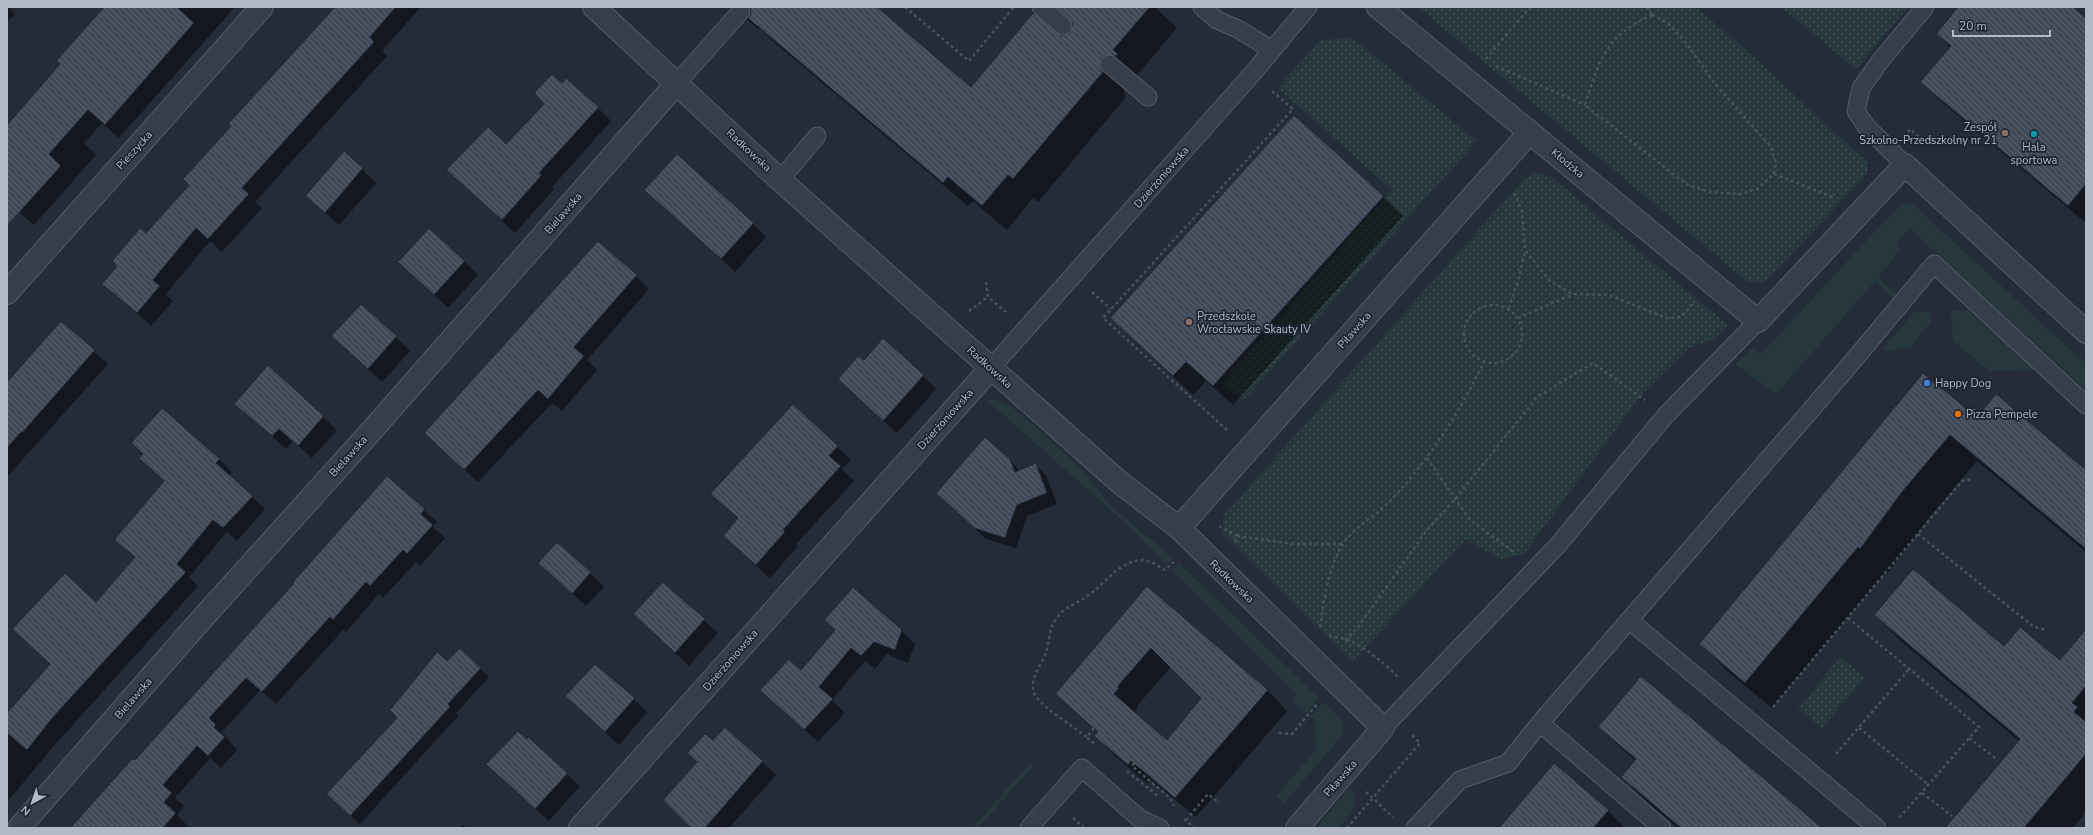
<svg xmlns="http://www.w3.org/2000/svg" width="2093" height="835" font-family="'Nunito Sans',sans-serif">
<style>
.green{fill:#26383b}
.park{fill:url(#park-dots)}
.shadow{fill:#0007;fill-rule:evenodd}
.building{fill:url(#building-back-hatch);stroke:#1f2532;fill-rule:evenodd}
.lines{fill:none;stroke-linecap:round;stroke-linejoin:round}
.service-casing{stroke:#565c69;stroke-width:19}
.minor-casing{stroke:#565c69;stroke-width:24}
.path{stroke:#445559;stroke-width:2.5;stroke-dasharray:3 3;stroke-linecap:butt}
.service{stroke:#373e4b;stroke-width:17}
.minor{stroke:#373e4b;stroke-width:22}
.education-dot{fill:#8d6e63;stroke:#1d2330;stroke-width:1.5}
.culture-dot{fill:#0f9aa8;stroke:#1d2330;stroke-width:1.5}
.shop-dot{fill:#3f7fe0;stroke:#1d2330;stroke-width:1.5}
.food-dot{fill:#e8710a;stroke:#1d2330;stroke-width:1.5}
.labels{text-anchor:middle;stroke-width:3.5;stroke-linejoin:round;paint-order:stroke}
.poi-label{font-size:11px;fill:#b3b9c6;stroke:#1d2330;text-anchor:start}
.street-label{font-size:11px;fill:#b3b9c6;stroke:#1d2330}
</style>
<defs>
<pattern id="park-dots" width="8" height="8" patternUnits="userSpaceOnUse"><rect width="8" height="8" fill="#26383b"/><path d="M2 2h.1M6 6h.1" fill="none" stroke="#435356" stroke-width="1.8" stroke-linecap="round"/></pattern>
<pattern id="building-back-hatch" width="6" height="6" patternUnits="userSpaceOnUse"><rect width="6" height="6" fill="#404a59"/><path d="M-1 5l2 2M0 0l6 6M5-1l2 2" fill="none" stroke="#59626f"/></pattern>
</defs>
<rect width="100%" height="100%" fill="#242c3a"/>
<path class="green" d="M1910 204 1916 207 2086 364V390L1910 229 1896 243 1901 249 1878 277 1896 293 1893 298 1875 281 1776 394 1735 364 1753 347 1761 354 1895 210 1902 205Z
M1968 310 2035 370 1989 371 1953 341 1951 311Z
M1914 312H1931V321L1911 347 1884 351V347Z
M995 399 1009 405 1038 429 1080 468 1113 508 1173 558 1167 565 1130 527 988 401Z
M1179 563 1319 698 1306 713 1292 700 1296 694 1172 570Z
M1323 702C1333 712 1348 721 1342 736L1284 803 1276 796 1317 749 1314 719 1311 716Z
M1030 763 1033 766 978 828H972Z
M1349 789 1353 790C1360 807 1349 816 1339 828H1319L1322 820Z"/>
<path class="park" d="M1418 7H1695L1733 38 1868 163 1867 174 1765 282H1748Z
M1781 7H1908L1856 69Z
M1353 38 1477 141 1243 401 1222 383 1392 190 1278 88 1320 40Z
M1536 172 1550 176 1728 325 1714 339 1689 348 1642 394 1524 554 1500 559 1466 539 1352 662 1223 534V516L1524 179Z
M1840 657 1865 677 1822 728 1798 709Z"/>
<path class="shadow" d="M7 7H12L10 9 15 14 7 22Z
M106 7H235L119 138 102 123 84 143 96 155 34 225 7 202V139Z
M336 7H421L382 51 387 56 255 202 262 208 222 252 210 241 166 294 173 301 151 326 104 284 191 185Z
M733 7H875L971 89 1056 35 1066 37 1072 33 1073 24 1056 7H1159L1157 9 1177 28 1137 75 1141 79 1140 80 1125 82 1124 92 1126 97 1038 202 1033 198 1007 230 973 201 968 206 774 42 760 28 758 29Z
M1959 7H2072L2086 19V223L1943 103 1922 82 1951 48 1937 34Z
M562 84 598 108 611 121 552 187 554 189 515 233 448 170 506 145Z
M344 152 376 183 339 225 306 196Z
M645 190 753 224 766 237 735 272Z
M1383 197 1403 216 1233 405 1206 381 1193 395 1111 318Z
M464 261 478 275 448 308 413 275Z
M636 276 649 289 587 360 597 370 562 411 552 403 478 482 438 446Z
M61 323 108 364 7 477V384Z
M333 336 396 337 410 351 382 382Z
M864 361 923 376 936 389 897 433 852 392Z
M268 366 337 430 312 458 293 441 286 449 236 404Z
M1923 374 1977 418 2086 471V552L1977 461 1929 518 1887 574 1885 573 1772 708 1726 670 1700 643Z
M793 406 851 460 842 469 854 481 796 544 798 546 770 578 724 536 738 519 711 494Z
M132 443 219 459 232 472 229 476 265 509 237 541 227 532 189 577 198 586 53 747 7 802V714L51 665 96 603 135 558 115 540 165 482Z
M1009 459 1020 471 1035 464 1046 475 1057 504 1027 516 1016 548 986 539 948 504Z
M387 477 437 522 433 527 445 538 420 566 416 562 383 598 379 594 346 632 344 629 276 704 260 690 222 732 237 750 221 768 210 758 175 798 184 806 177 815 188 826 187 828H78L135 761 295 583Z
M540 563 590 573 604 587 586 606Z
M663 583 718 633 689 666 648 628Z
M1147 588 1268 691 1287 711 1196 817 1151 780 1148 784 1115 756 1095 736 1098 733 1056 694ZM1171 667 1203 698 1167 741 1134 713 1138 708 1137 706Z
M1875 615 2060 662 2086 630V812L2073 828H1946L2019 741 1902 642Z
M836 630 902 631 915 644 908 663 887 654 875 669 865 661 832 700 845 713 818 742 775 703Z
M447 663 480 669 489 677 456 713 458 716 360 824 336 803Z
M566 696 634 699 647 712 619 745Z
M1599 727 1821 828H1678L1648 803 1622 777 1635 761Z
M725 728 776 775 729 828H693L698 762Z
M527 741 580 786 549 821 500 777Z
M1608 811 1625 828H1501Z
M463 825 467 828H460Z"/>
<path class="building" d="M104 7H177L194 23 105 125 88 110 49 154 61 166 7 226V125L60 64 56 61Z
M335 7H396L370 37 374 42 242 188 249 194 208 239 196 228 153 280 160 286 137 313 102 284 117 266 112 261 140 228 146 233 189 185 183 179 231 126 228 124Z
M750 7H877L971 87 1033 13 1062 36 1070 33 1073 23 1056 7H1150L1113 50 1118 54 1115 56 1106 55 1101 58 1100 67 1103 72 1013 179 1008 175 982 206 948 177 943 183 748 18 751 13Z
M1958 7H2073L2086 18V184L2068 206 1920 82 1951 46 1936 34Z
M552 74 562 83 566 78 599 107 539 173 542 175 502 220 446 170 488 127 506 144 544 104 534 93Z
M1294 115 1384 196 1213 386 1186 362 1173 376 1110 318Z
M344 151 363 168 325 213 305 196Z
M677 154 754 223 721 259 644 190Z
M429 228 465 261 434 295 398 262Z
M598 241 637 275 574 347 584 356 548 399 538 390 464 470 424 433Z
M361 304 397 336 368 369 331 336Z
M61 321 95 350 22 433 21 432 7 448V382Z
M883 338 924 375 883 421 838 379 858 356 864 360Z
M268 365 324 416 298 446 279 429 272 436 234 404Z
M1923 373 1977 417 1996 394 2086 470V549L1950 435 1902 492 1860 549 1858 547 1745 683 1699 644Z
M793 404 838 446 829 456 841 466 783 530 785 532 756 565 723 536 738 518 710 494Z
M162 408 220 459 216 463 253 496 223 528 213 520 177 564 186 572 54 716 27 750 7 733V713L50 664 12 629 65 573 96 602 135 557 114 540 164 481 139 458 143 454 131 443Z
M985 437 1010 459 1015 472 1036 463 1047 493 1017 505 1005 538 974 528 936 493Z
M387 476 425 509 421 514 433 525 407 554 403 550 370 586 366 582 333 620 330 617 262 692 246 678 209 718 216 725 214 727 225 737 208 756 197 746 163 785 172 793 164 802 176 813 163 828H70L133 758 135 760 294 583 293 582Z
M557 542 591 572 572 594 538 563Z
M1913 569 2004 646 2020 627 2060 660 2086 629V686L2072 703 2078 707 2074 712 2086 722V754L2024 828H1945L2020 739 1874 615Z
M663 582 705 619 675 653 633 614Z
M1147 586 1268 690 1175 798 1131 761 1128 765 1094 736 1098 732 1055 694ZM1151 648 1201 698 1167 740 1114 694 1119 688 1118 686Z
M853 587 902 630 895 650 874 642 861 656 851 648 819 687 833 699 804 730 760 690 789 659 801 670 835 630 824 620Z
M460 648 481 668 448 704 450 707 350 816 326 794 397 718 390 710 437 652 447 661Z
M595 664 635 698 605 732 565 696Z
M1641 676 1793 803 1822 828H1681L1621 777 1636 759 1598 727Z
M725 727 763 761 705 828H691L663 800 697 762 687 753 705 734 713 740Z
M518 731 527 739 528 737 568 773 535 809 486 764Z
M1554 763 1609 810 1593 828H1499Z"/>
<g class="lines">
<g class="service-casing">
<path id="service" d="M1041 7 1063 26
M1202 7 1217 20 1238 29 1272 50
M1109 64 1148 97
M677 83 741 11
M1905 165 1866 126 1856 111 1861 88 1881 60 1925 7
M780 180 817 136
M991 368 1253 73 1308 7
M1629 620 1877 828
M1540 723 1662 828
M1383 728 1558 545 1666 415 1758 321
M1029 828 1082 768 1139 818 1160 828
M1415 828 1460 780 1508 763 1540 723 1848 367 1934 264 2086 405"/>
</g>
<g class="minor-casing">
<path id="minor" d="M594 7 780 180 1118 481 1179 528 1383 728 1297 828
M1378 7 1758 321 1905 165 2086 332
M7 293 262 7
M1179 528 1530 132
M19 828 200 621 374 428 677 83
M580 828 991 368"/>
</g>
<path class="path" d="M905 7 969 61 1014 7
M1647 7 1652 15
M1652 15 1668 23 1687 44 1715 84 1771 147 1776 163 1774 174 1757 189 1740 194 1709 192 1686 184 1585 105C1599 60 1606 35 1652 15Z
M1486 59 1530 7
M1496 66 1585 105
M1908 132 1910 129 1923 141
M1774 174 1835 198
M1514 193 1522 211 1525 250 1549 280 1572 294 1609 295 1667 318 1681 317 1693 304
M986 282 988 297 1006 312
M1092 292 1111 309
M1464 334a29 29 0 1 1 58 0a29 29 0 1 1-58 0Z
M1509 308 1519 277 1525 251
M969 311 988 297
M1518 318 1571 295
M1227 430 1103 318 1293 109 1272 91
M1427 458 1470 520 1515 553
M1219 526 1238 536
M1918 534 2034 627 2047 630
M1235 542 1238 536 1293 544H1342
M1848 618 1979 727 1899 818
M1320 627C1324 600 1328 569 1342 545 1349 532 1379 513 1391 500 1431 457 1458 415 1484 362
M1329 636C1357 638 1379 659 1398 677
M1345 640 1358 627 1427 530 1456 498 1537 397 1593 363 1645 400
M1773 707 1962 481 1973 479
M1094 728 1087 737C1074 727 1043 708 1035 695 1028 681 1040 667 1045 655 1050 645 1048 632 1054 622 1063 606 1076 605 1089 595 1105 583 1120 561 1142 560 1150 560 1158 566 1165 570L1174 562
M1859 728 1929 785
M1279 733 1292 734 1318 703
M1087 738 1095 744
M1969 738 1998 760
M1836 754 1909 669
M1134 763 1132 766 1170 798 1174 806
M1127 771 1159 797
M1366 792 1393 817
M1922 793 1952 816
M1073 818 1084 828
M1184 819 1195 828
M1186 820 1208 794 1219 803
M1347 828 1420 743 1411 734"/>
<use href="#service" class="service"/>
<use href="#minor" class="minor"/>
</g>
<g class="education-dot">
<circle cx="2005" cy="133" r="4"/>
<circle cx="1189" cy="322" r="4"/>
</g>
<circle class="culture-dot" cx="2034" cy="134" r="4"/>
<circle class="shop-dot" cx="1927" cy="383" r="4"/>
<circle class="food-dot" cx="1958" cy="414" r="4"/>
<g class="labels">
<g class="poi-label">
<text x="1997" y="131" text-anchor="end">Zespół<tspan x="1997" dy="13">Szkolno-Przedszkolny nr 21</tspan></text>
<text x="2034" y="151" text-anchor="middle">Hala<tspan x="2034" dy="13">sportowa</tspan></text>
<text x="1197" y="320">Przedszkole<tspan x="1197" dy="13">Wrocławskie Skauty IV</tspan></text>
<text x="1935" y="387">Happy Dog</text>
<text x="1966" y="418">Pizza Pempele</text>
</g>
<g class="street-label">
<text transform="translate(134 150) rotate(-48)" y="4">Pieszycka</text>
<text transform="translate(749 150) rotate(43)" y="4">Radkowska</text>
<text transform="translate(1568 163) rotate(40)" y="4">Kłodzka</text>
<text transform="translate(1161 177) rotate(-49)" y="4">Dzierżoniowska</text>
<text transform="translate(563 213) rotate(-49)" y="4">Bielawska</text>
<text transform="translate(1354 330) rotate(-49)" y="4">Piławska</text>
<text transform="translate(990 367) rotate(42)" y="4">Radkowska</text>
<text transform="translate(945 419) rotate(-48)" y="4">Dzierżoniowska</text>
<text transform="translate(348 456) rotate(-48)" y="4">Bielawska</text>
<text transform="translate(1232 581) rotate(44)" y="4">Radkowska</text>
<text transform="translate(730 660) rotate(-49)" y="4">Dzierżoniowska</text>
<text transform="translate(133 698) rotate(-49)" y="4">Bielawska</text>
<text transform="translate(1340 778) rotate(-49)" y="4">Piławska</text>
</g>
</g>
<rect width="2093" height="835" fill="none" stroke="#b3b9c6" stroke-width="16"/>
<g transform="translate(32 803) rotate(220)" stroke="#1d2330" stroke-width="3" paint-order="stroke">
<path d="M0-3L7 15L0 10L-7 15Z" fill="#b3b9c6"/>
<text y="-6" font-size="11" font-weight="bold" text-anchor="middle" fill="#b3b9c6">N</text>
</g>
<path d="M1953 30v6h97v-6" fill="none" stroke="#b3b9c6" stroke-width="2"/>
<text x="1959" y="30" font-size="12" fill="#b3b9c6" stroke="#1d2330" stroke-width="3" paint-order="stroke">20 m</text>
</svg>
